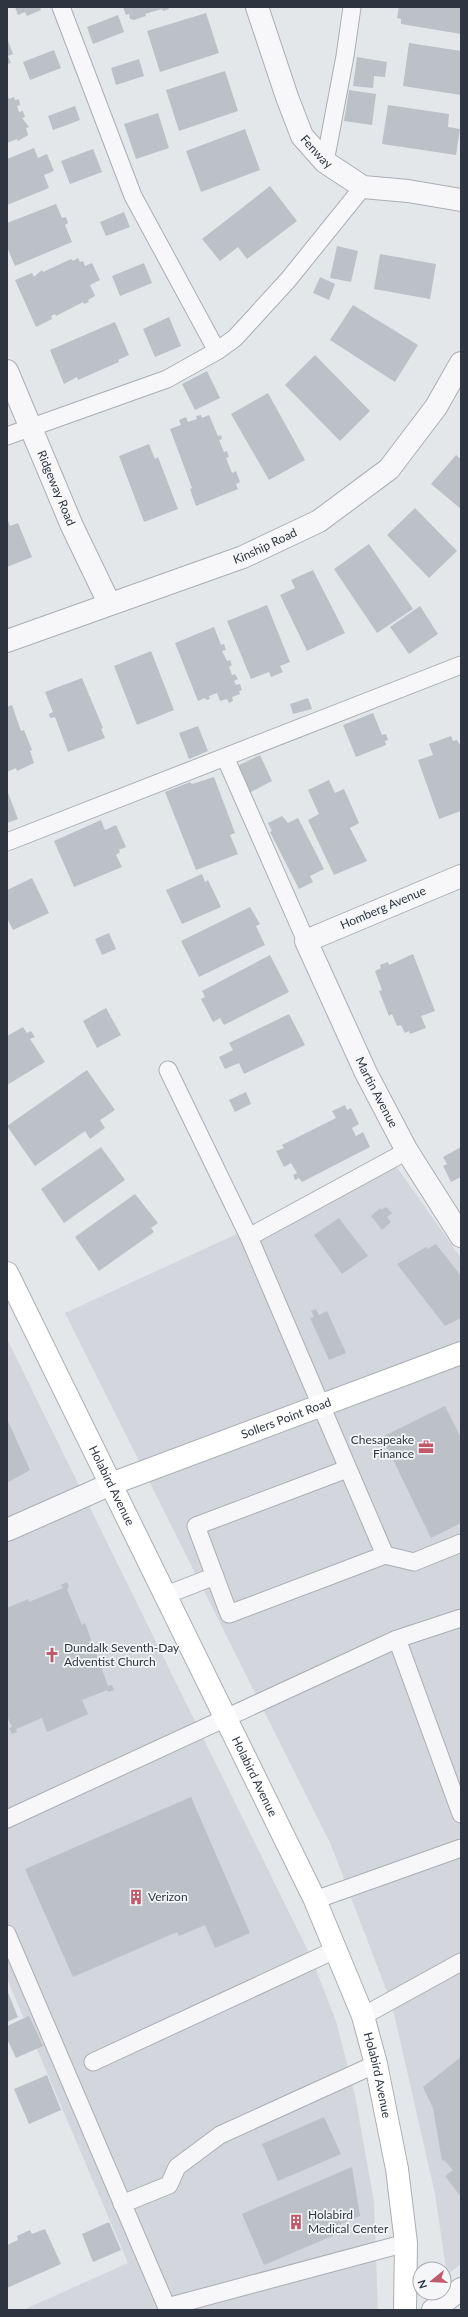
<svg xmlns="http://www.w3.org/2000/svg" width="468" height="2317" font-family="Lato,sans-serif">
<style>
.built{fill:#d3d6dc}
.building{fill:#bcc0c7}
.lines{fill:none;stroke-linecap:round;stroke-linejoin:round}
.lane-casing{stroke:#aaaeb4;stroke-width:19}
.street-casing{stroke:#aaaeb4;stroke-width:24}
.secondary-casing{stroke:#aaaeb4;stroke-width:24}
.lane{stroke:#f7f7f9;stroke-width:17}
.street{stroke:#f7f7f9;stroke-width:22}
.secondary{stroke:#fff;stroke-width:22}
.labels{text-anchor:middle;stroke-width:3.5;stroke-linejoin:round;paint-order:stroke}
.street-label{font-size:12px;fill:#2e3541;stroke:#f4f6f8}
.poi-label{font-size:12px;fill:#2e3541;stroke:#f4f6f8;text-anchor:start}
</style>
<rect width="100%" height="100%" fill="#e4e7ea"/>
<path class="built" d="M391 1159 461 1258V2264L447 2275 435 2194 392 2005 331 1845 65 1313 254 1226Z
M7 1339 311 1957 336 2021 355 2095 374 2202 378 2310H23L128 2263 7 1979Z"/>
<path class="building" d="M15 7H40L41 10 27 16 25 12 18 15Z
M123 7H168L169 9 163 11 162 9 145 14 146 16 134 20 130 19 129 14 126 15Z
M399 7H461V34L401 24V19L397 18Z
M206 13 219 53 160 72 147 31Z
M118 15 124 32 93 44 87 27Z
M7 38 13 54 8 56 11 63 7 64Z
M409 43 461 51V95L403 86Z
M54 50 61 68 30 80 23 62Z
M357 57 387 62 385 77 374 76 373 88 353 86Z
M139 59 144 76 116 85 111 68Z
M225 71 238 111 179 131 166 90Z
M349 90 376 94 372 125 344 121Z
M7 96 9 99 14 97 15 100 19 99 20 105 17 106 19 112 23 111 25 117 22 118 29 127 26 128 28 135 18 141 17 139 7 143Z
M388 105 449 114 448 127 460 129 456 155 382 144Z
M75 106 80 120 53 130 48 116Z
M158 113 169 148 136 159 124 124Z
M245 129 260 170 201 192 186 151Z
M34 148 38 158 47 154 54 171 44 175 49 188 7 205V159Z
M93 149 102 172 70 184 61 161Z
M270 186 297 221 247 259 238 247 220 261 202 239Z
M56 204 62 218 66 217 68 223 65 225 72 242 15 266 7 247V223Z
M124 212 130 227 106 236 100 222Z
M337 246 358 251 351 282 330 278Z
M380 254 436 264 430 299 374 289Z
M78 258 80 262 83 261 85 266 92 263 100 280 90 285 95 296 88 300 89 302 84 304 83 302 56 316 55 314 51 316 52 319 36 327 15 280 32 273 34 277 42 270 43 272 71 259 73 261Z
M144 263 152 283 120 296 112 276Z
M320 277 335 284 329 300 313 293Z
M353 305 418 345 395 382 330 340Z
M169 317 181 346 155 357 143 329Z
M115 322 129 355 118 360 119 362 78 380 77 377 64 384 50 350Z
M315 355 370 411 340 441 285 385Z
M207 371 220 398 195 410 182 384Z
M268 393 305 460 269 480 231 414Z
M201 415 202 418 209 415 218 436 221 435 222 439 219 440 224 452 227 451 229 457 226 458 232 473 236 471 240 482 236 484 238 489 196 506 190 489 192 488 170 429 181 425 179 420 186 417 188 422 197 419 196 416Z
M149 444 155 459 158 457 178 509 144 522 119 456Z
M456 455 461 459V509L431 484Z
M415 508 457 551 429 578 387 535Z
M7 518 10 526 18 523 32 557 7 567Z
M369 544 413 609 377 633 334 569Z
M313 570 345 633 307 651 280 595 295 588 291 580Z
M267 605 290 662 280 666 283 672 271 677 269 672 251 679 227 621Z
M420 606 438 634 409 654 390 627Z
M214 627 221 645 224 644 226 650 222 651 227 661 230 660 232 665 229 667 232 675 235 674 238 679 234 681 236 685 240 684 242 690 239 691 240 694 232 697 233 701 229 703 227 699 220 701 217 693 209 696 210 699 206 700 205 698 198 701 175 643Z
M151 651 174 710 137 725 114 666Z
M82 678 103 728 101 729 105 738 68 752 55 717 50 718 49 714 53 712 45 692Z
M308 698 312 709 293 714 290 704Z
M12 705 21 731 24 730 32 750 30 751 34 763 17 771 16 768 7 772V707Z
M373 713 382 735 386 734 388 740 385 741 386 745 356 757 343 725Z
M198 726 208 751 189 759 179 733Z
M451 736 453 741 457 740 461 746V811L439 819 418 760 433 755 429 744Z
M260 755 272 781 249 793 235 767Z
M214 777 235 833 230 835 238 854 196 870 165 792 190 782 192 784Z
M329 780 335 793 344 789 359 823 350 828 367 861 334 875 308 820 319 814 308 790Z
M7 790 18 819 7 823Z
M282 816 288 823 298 818 324 869 310 876 313 882 299 889 270 832 272 831 268 823Z
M101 820 105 830 116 825 126 847 119 850 120 852 116 855 122 867 74 887 54 841Z
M202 874 205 882 208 880 221 907 182 924 166 890Z
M32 878 49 913 13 930 7 918V890Z
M250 907 260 924 256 926 265 945 199 977 181 941Z
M109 933 116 949 102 955 95 939Z
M413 954 435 1011 421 1016 426 1028 410 1034 409 1031 405 1033 401 1025 397 1026 392 1014 389 1016 379 991 382 990 375 971 381 968 380 965 388 962 389 965Z
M270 955 289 992 224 1025 220 1018 213 1022 201 999 205 997 202 991Z
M106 1008 121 1035 97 1048 83 1021Z
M289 1014 305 1045 244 1074 239 1063 225 1069 219 1057 233 1050 229 1043Z
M23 1027 27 1033 31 1031 35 1037 30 1039 45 1062 7 1085V1036Z
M87 1070 115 1110 100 1120 105 1128 90 1139 85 1131 35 1166 7 1126Z
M246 1092 251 1104 235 1112 229 1100Z
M345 1105 347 1110 351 1108 359 1124 352 1128 356 1136 363 1132 370 1147 302 1182 299 1178 295 1180 293 1175 297 1173 291 1163 284 1167 276 1151 284 1148 282 1145 336 1118 332 1111Z
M101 1147 125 1180 64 1223 41 1189Z
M461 1147V1177L451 1182 443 1166 447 1164 443 1157Z
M135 1194 158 1223 151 1228 154 1232 99 1271 75 1237Z
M386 1207 392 1213 387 1217 391 1222 382 1230 371 1216 380 1208 381 1210Z
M339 1218 368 1256 342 1274 314 1235Z
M436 1244 461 1276V1318L445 1326 397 1264 426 1247 428 1249Z
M316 1309 319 1315 327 1311 346 1353 329 1360 310 1318 314 1317 311 1311Z
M445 1406 461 1438V1523L431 1538 382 1437Z
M7 1419 30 1470 7 1483Z
M67 1582 69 1587 67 1589 82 1625 85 1623 108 1686 112 1685 114 1690 108 1692 107 1690 82 1700 88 1714 47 1732 42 1718 16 1729 17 1732 12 1734 9 1728 12 1727 7 1716V1608L28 1599 29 1602 63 1588 61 1585Z
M191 1797 250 1933 215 1948 205 1925 179 1936 177 1932 73 1977 25 1869Z
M7 1990 18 2017 7 2022Z
M29 2016 43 2046 16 2058 7 2039V2026Z
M461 2057V2197L445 2176 453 2170 444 2160 442 2161 433 2108 423 2087Z
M47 2075 61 2110 29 2124 14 2089Z
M324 2117 341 2154 278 2181 262 2144Z
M352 2167 360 2216 333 2227 337 2234 264 2265 242 2214Z
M109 2222 121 2250 93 2262 82 2234Z
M45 2229 61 2264 7 2288V2245L18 2240 17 2236 30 2230 32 2234Z"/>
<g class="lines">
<g class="lane-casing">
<path id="lane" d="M61 7 133 196 217 351
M325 162 345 56 352 7
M7 436 167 379 217 351 235 338 288 280 363 187
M225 757 306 941
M7 842 461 665
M168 1070 249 1237 385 1555 414 1562 461 1543
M249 1237 407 1151
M347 1469 196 1526 229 1614 385 1555
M166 1595 215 1576
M397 1639 461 1618
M7 1819 397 1639 461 1814
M315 1900 461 1848
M7 1934 168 2310
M363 2016 461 1962
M93 2062 337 1949
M122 2204 169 2185 177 2167 220 2135 376 2064
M167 2307 406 2243"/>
</g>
<g class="street-casing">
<g id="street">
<path id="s1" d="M257 7 287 97 302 136 325 162 363 187 408 191 461 200"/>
<path id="s2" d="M7 371 72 526 109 603"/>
<path id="s3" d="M7 641 243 557 319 521 389 469 436 407 461 363"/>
<path id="s4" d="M461 876 306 941 366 1073 407 1151 461 1236"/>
<path d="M7 1530 111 1484"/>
<path d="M433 2310 461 2289"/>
</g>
</g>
<g class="secondary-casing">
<g id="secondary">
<path id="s5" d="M7 1273 315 1900 363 2016 376 2064 397 2169 406 2243 405 2310"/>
<path id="s6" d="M111 1484 461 1353"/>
</g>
</g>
<use href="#lane" class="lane"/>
<use href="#street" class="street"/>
<use href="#secondary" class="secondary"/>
</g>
<defs>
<g id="office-bare" transform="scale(1.2)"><path d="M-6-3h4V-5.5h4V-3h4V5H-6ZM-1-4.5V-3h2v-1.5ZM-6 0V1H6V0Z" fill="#c0596b" stroke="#f4f6f8" stroke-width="2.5" paint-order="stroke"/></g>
<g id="church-bare" transform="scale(1.2)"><path d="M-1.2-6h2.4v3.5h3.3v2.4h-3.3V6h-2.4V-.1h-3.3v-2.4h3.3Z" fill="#c0596b" stroke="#f4f6f8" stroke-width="2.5" paint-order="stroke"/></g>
<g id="building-bare" transform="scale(1.2)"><path d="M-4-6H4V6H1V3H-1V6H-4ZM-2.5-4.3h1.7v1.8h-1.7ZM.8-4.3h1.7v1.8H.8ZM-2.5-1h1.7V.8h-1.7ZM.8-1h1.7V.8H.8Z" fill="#c0596b" stroke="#f4f6f8" stroke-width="2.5" paint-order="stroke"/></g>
</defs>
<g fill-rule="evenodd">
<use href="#office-bare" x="426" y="1447"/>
<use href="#church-bare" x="52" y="1655"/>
<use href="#building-bare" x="136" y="1897"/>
<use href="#building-bare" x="296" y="2222"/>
</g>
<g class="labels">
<g class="street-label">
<text dy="4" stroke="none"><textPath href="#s1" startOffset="158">Fenway</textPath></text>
<text dy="4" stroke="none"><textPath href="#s2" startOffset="127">Ridgeway Road</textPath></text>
<text dy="4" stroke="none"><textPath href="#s3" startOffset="275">Kinship Road</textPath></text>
<text transform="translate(383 908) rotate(-23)" y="4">Homberg Avenue</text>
<text dy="4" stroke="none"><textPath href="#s4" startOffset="335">Martin Avenue</textPath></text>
<text dy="4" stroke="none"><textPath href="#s6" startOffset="187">Sollers Point Road</textPath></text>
<text dy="4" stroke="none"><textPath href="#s5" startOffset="237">Holabird Avenue</textPath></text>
<text dy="4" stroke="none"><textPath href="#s5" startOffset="561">Holabird Avenue</textPath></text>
<text dy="4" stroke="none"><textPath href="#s5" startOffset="885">Holabird Avenue</textPath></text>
</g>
<g class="poi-label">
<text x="414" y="1444" text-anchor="end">Chesapeake<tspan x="414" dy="14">Finance</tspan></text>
<text x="64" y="1652">Dundalk Seventh-Day<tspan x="64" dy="14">Adventist Church</tspan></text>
<text x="148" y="1901">Verizon</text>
<text x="308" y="2219">Holabird<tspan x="308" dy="14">Medical Center</tspan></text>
</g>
</g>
<rect width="468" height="2317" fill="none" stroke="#2e3541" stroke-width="16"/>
<g transform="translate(432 2281) rotate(252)"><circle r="19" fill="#f4f6f8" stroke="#a5a9af"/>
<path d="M0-3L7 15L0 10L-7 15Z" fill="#c0596b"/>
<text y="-6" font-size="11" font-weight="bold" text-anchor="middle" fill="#2e3541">N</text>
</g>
</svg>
